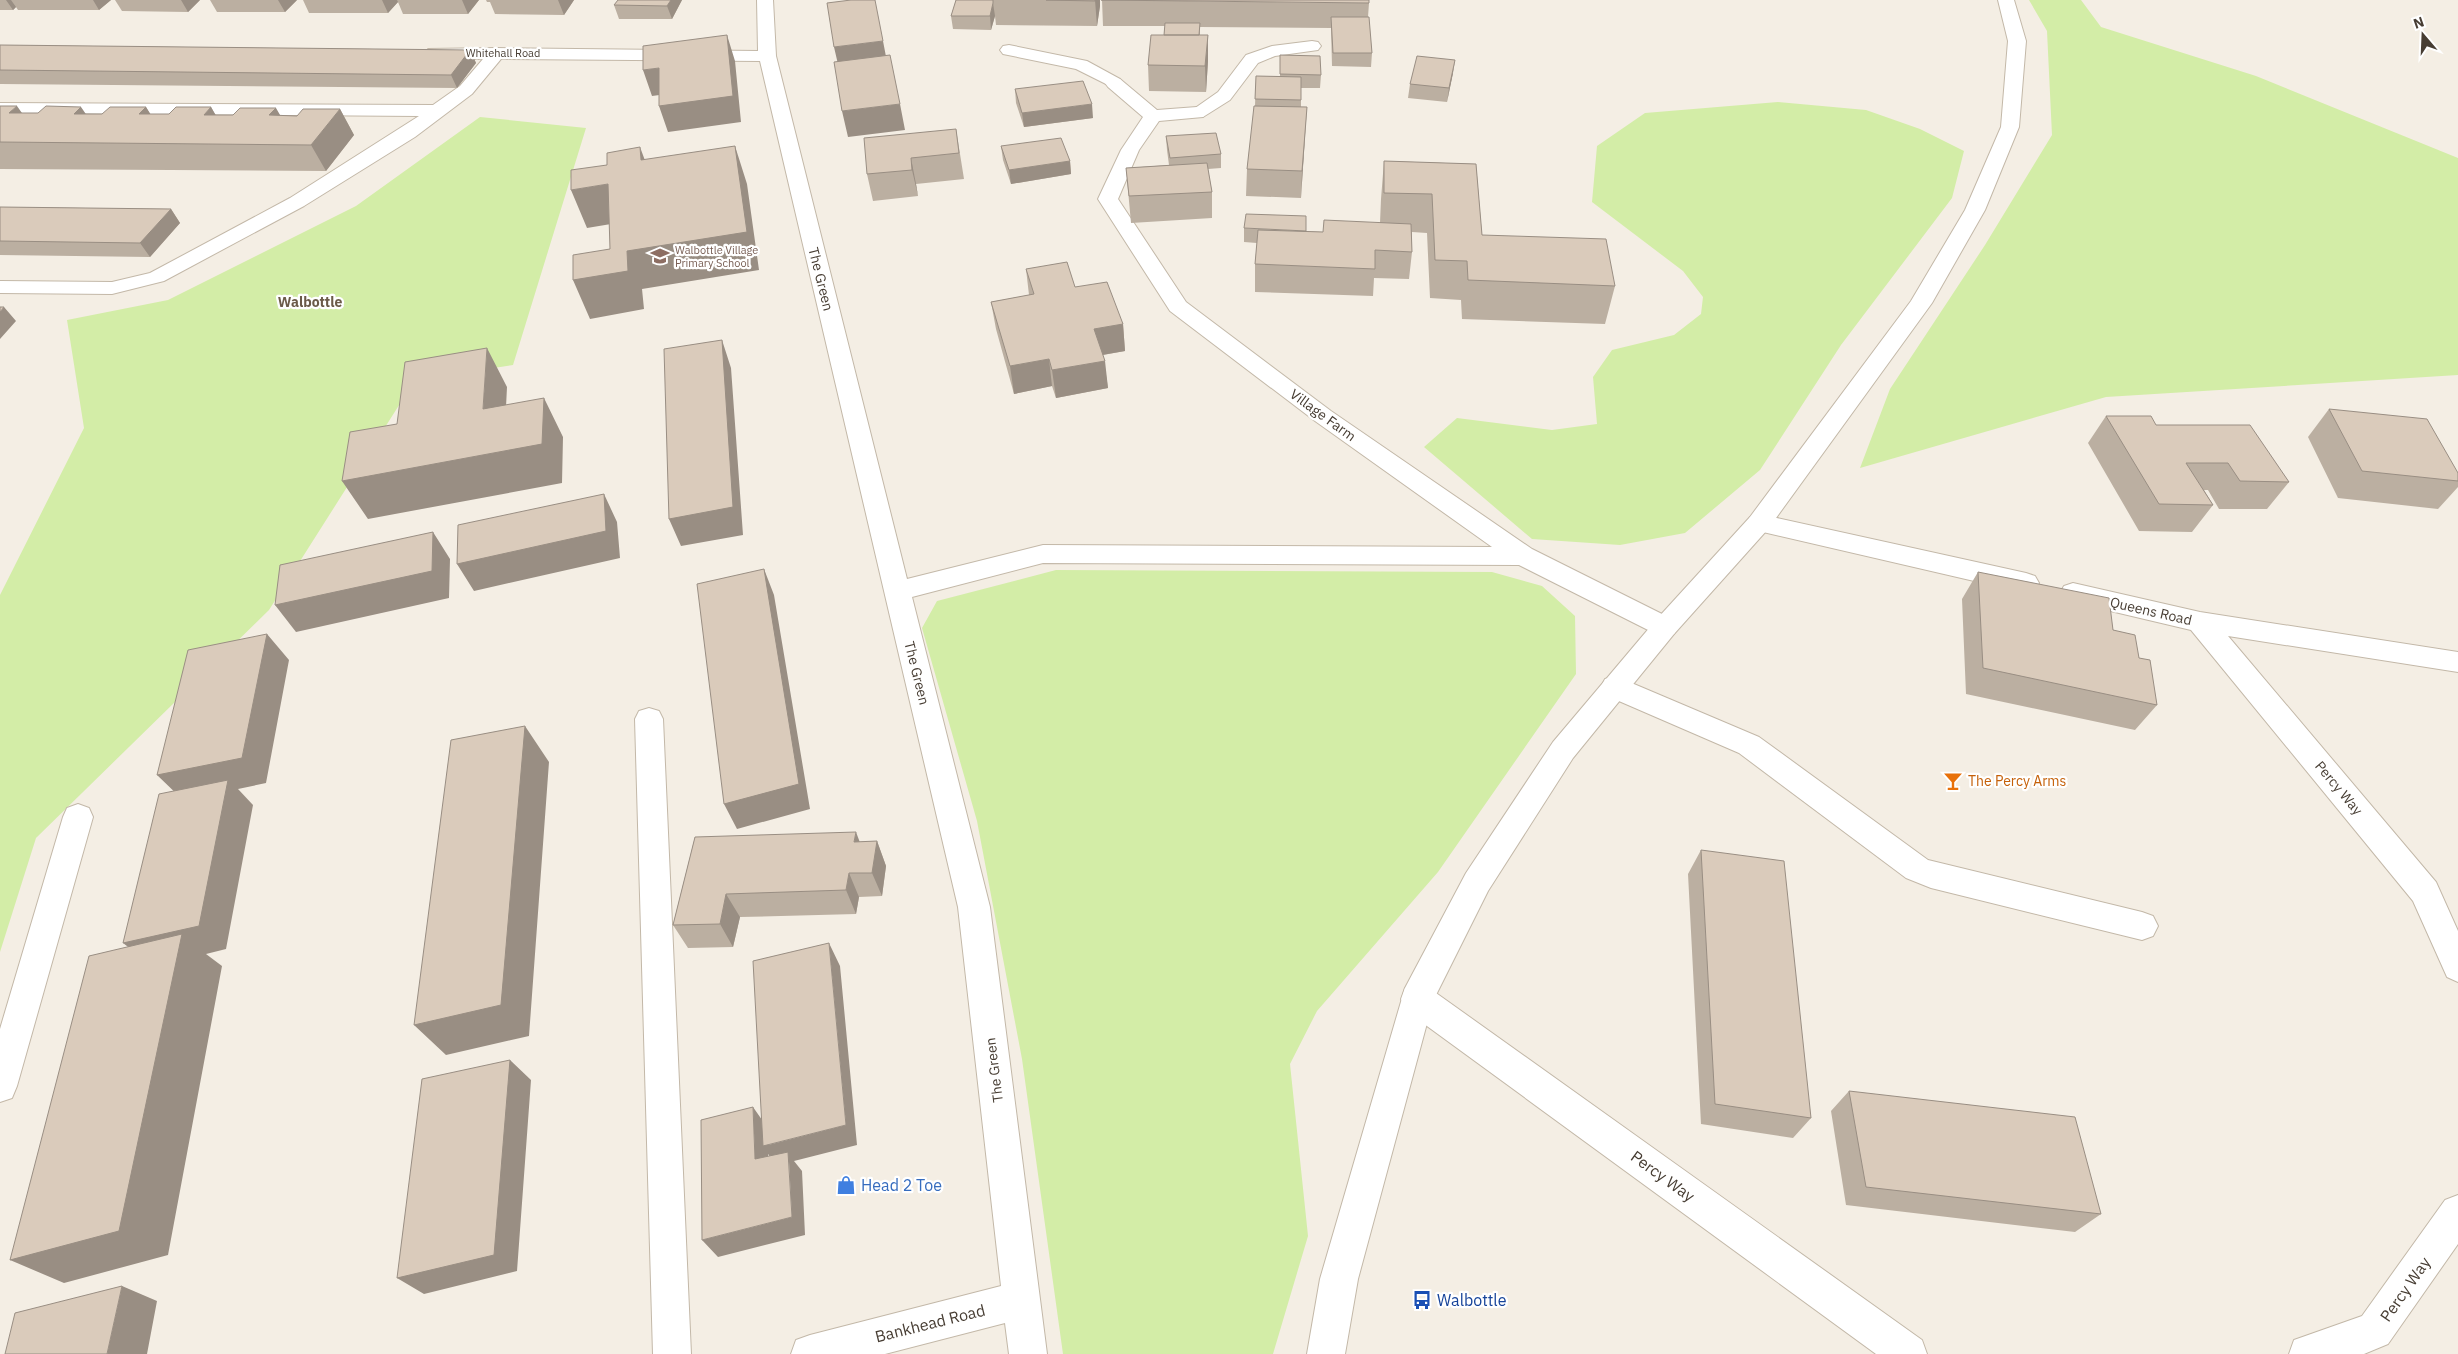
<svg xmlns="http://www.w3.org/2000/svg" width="2458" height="1354" font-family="'IBM Plex Sans',sans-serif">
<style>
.green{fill:#d3eda7}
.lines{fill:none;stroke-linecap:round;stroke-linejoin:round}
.service-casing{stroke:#c3b8a8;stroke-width:2}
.minor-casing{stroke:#c3b8a8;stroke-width:2}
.tertiary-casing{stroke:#c3b8a8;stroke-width:2}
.service{fill:#fff;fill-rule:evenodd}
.minor{fill:#fff;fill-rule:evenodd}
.tertiary{fill:#fff;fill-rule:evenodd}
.wall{fill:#bbafa1}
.shaded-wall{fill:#998e83}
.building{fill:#dacbbb;stroke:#998e83}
.labels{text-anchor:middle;stroke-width:4.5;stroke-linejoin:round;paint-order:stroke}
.far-street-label{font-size:11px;fill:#473d33;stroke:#fff}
.far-education-label{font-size:11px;fill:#785e54;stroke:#fff;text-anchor:start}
.street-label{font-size:14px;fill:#473d33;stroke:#fff}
.far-quarter-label{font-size:14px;font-weight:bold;fill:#6b5a49;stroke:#fff}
.food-label{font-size:14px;fill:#c56008;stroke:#fff;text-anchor:start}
.near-street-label{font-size:16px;fill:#473d33;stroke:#fff}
.near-shop-label{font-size:16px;fill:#366cbe;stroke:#fff;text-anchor:start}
.near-transit-label{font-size:16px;fill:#164399;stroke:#fff;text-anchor:start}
</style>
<rect width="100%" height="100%" fill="#f4eee4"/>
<path class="green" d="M2029 0H2081L2101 27 2256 76 2458 158V375L2106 397 1860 468 1890 389 1985 245 2052 135 2047 31Z
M1778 102 1866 110 1920 129 1964 151 1952 198 1841 345 1760 470 1685 533 1620 545 1532 539 1424 447 1457 418 1552 430 1597 424 1593 377 1612 350 1674 335 1701 314 1703 297 1683 271 1592 202 1597 146 1645 113Z
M480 117 586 128 513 365 415 380 269 610 36 838 0 952V595L84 428 67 320 168 300 356 206Z
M1056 570 1492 572 1542 586 1575 616 1576 674 1438 872 1317 1011 1290 1064 1308 1236 1273 1354H1063L1022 1059 977 821 922 628 937 601Z"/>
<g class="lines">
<g class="service-casing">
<path id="service" d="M1312 41 1318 42 1321 46 1318 50 1275 56 1258 63 1230 100 1203 117H1191L1188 113 1218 92 1246 55 1272 46Z
M1009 45 1087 61 1120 79 1123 83 1120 87 1114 88 1076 69 1003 54 1000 50 1003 46Z
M1615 676 1759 737 1928 860 2142 912 2153 916 2158 926 2153 936 2142 940 1931 888 1906 878 1739 753 1605 695 1601 687 1605 679Z"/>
</g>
<g class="minor-casing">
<path id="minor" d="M757 0H773L776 56 907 579 1043 545 1492 547 1315 421 1170 311 1098 199 1121 150 1143 117 1108 87 1105 83 1108 79H1120L1157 110 1197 107 1203 109 1206 113 1203 117 1159 121 1139 150 1118 199 1186 302 1331 411 1532 549 1674 620 1678 627 1674 634 1665 637 1656 634 1519 565 1043 563 912 597 990 907 1047 1354H1009L1005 1323 885 1354H791L796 1340 810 1335 1001 1286 958 907 760 61 501 59 472 94 415 137 304 206 164 281 112 294 0 293V281L112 282 150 273 290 198 419 116 0 113V103L433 105 460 86 483 59 434 58 428 57 425 53 428 49 497 48 758 51Z
M1759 514 2026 573 2035 576 2039 583 2035 590 2026 593 1750 529 1747 523 1750 517Z
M2073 583 2200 612 2458 652V672L2228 636 2436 882 2458 931V982L2447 977 2413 901 2191 630 2064 600 2060 593 2064 586Z
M649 708 659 711 663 719 691 1354H653L635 719 639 711Z
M78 804 89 808 93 817 17 1086 12 1098 0 1102V1029L63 817 67 808Z
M1417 984 1429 988 1922 1340 1927 1354H1876L1405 1010 1401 999 1405 988Z
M2458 1195V1244L2388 1344 2364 1354H2289L2294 1340 2362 1316 2445 1200Z"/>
</g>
<g class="tertiary-casing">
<path id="tertiary" d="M1998 0H2014L2026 41 2019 127 1985 210 1932 303 1768 529 1674 634 1573 758 1488 891 1433 1001 1358 1279 1345 1354H1307L1320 1279 1405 988 1466 873 1553 742 1656 620 1750 517 1911 301 1965 210 2001 127 2008 41Z"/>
</g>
<use href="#service" class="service"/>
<use href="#minor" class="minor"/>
<use href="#tertiary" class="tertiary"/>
</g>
<path class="wall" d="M0 0H111L99 10H18L16 7 13 10H0Z
M115 0H200L188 12 122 11Z
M210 0H297L285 12H217Z
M303 0H479L468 14H403L398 2 388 13H309Z
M486 0H574L564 15 495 14 490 2H487Z
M618 0H682L672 19H619L614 5Z
M956 0H1100V6L1097 26 996 25 995 16 991 30 953 29 951 16Z
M1102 0 1369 3 1368 17 1372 53 1371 67 1332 66 1331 28 1200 27V35H1208V61L1206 92 1149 91 1148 65 1164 35 1165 26H1103Z
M0 45 470 50 476 63 457 88 0 84Z
M1280 55 1321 75 1320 88H1301V107H1307L1301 198 1246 196 1247 169 1255 106 1256 76H1280Z
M1453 73 1447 102 1408 98 1410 84Z
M1015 89 1093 118 1024 127 1016 103Z
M0 106 22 113 102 114 146 107 150 114H169L211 107 215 115 297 116 340 109 354 135 326 171 0 169Z
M956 129 964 179 916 184 918 196 873 201 867 174Z
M1166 136 1221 154V168L1208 169 1212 192V218L1131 223 1126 168 1169 165 1167 150Z
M1001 146 1070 161 1071 174 1011 184 1003 160Z
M1384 161 1476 164 1482 235 1615 286 1605 324 1462 319 1461 300 1430 298 1427 233 1412 232V252L1409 279 1374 278 1373 296 1255 292V264L1257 243 1244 242V228L1323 232 1380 223 1381 199Z
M0 207 171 209 180 223 150 257 0 255Z
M1026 269 1075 287 1123 324 1125 351 1103 355 1108 388 1056 398 1052 386 1014 394 996 329 991 302 1029 295Z
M2329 409 2458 473V487L2438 509 2338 498 2308 437Z
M2106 416 2156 425 2289 482 2267 509H2219L2208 490H2204L2213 505 2192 532 2139 531 2088 443Z
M1978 572 2113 630 2139 658 2157 705 2135 730 1966 694 1962 599Z
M695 837 860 842 877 841 886 866 882 896 859 897 856 914 740 917 733 947 688 948 673 925Z
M1701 850 1811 1118 1793 1138 1701 1124 1688 874Z
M1849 1091 2101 1214 2075 1232 1846 1205 1831 1111Z"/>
<path class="shaded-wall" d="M6 0H11L16 7 13 10Z
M93 0H111L99 10Z
M181 0H200L188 12Z
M278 0H297L285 12Z
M382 0H397L398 2 388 13Z
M462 0H479L468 14Z
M558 0H574L564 15Z
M671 0H682L672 19 667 6Z
M1095 0H1100V6L1097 26Z
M993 3 995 16 991 30 990 16Z
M727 35 735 61 741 122 668 132 659 106Z
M1208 35V61L1206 92 1205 66Z
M883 41 888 67 840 73 834 47Z
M470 50 476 63 457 88 451 75Z
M1455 60 1453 73 1447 102 1449 88Z
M659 68 667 94 652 96 643 70Z
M900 104 905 130 848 137 842 111Z
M1092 104 1093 118 1024 127 1022 113Z
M17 106 36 133 9 113Z
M81 107 99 133 74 114Z
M146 107 163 134 139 114Z
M211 107 227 134 204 115Z
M1307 107 1305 134 1301 198 1302 171Z
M276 108 291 134 269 115Z
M340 109 354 135 326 171 311 145Z
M735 146 747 184 759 270 642 289 644 309 590 319 573 280Z
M640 147 654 185 641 160Z
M911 158 916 184 918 196 912 170Z
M1070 161 1071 174 1011 184 1009 170Z
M608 184 623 222 587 228 571 190Z
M171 209 180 223 150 257 140 243Z
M4 307 16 321 0 339V312Z
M1123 324 1125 351 1096 356 1094 329Z
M722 340 731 368 743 535 681 546 669 519Z
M487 348 507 387 504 447 483 409Z
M1049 359 1052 386 1014 394 1010 366Z
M1105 361 1108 388 1056 398 1052 370Z
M544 398 563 437 562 483 368 519 342 481Z
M604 494 617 522 620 558 474 591 457 564Z
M433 532 450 559 449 598 296 632 275 605Z
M764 569 774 595 810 809 737 829 724 804Z
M267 634 289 660 266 783 238 789 253 805 226 949 206 954 222 966 168 1255 64 1283 10 1260 153 966 123 943 183 800 157 775Z
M525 726 549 762 529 1036 446 1055 414 1025Z
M856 832 865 856 854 842Z
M877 841 886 866 882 896 872 873Z
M849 873 859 897 856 914 846 890Z
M726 894 740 917 733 947 720 924Z
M829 943 840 966 857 1145 794 1161 802 1171 805 1235 718 1257 702 1240 792 1217 789 1162 777 1166 768 1154 769 1178 755 1159 753 1107 767 1127 768 1145 846 1125Z
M510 1060 531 1080 517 1271 424 1294 397 1278Z
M122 1286 157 1301 147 1354H107Z"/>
<path class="building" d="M618 0H671L667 6 614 5Z
M851 0H875L883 41 834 47 827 3Z
M956 0H993V3L990 16H951Z
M1046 0H1095V1Z
M1102 0H1369V3L1101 0Z
M1331 17H1369L1372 53H1333Z
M1165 23H1200L1199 35H1164Z
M727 35 733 96 659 106V68L643 70V46Z
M1151 35H1208L1205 66 1148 65Z
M0 45 470 50 451 75 0 70Z
M890 55 900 104 842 111 834 62Z
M1280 55 1320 56 1321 75 1280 74Z
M1417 56 1455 60 1449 88 1410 84Z
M1256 76 1301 77V100L1255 99Z
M1083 81 1092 104 1022 113 1015 89Z
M0 106H17L9 113H38L46 106 81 107 74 114H102L110 107H146L139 114H169L176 107H211L204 115H233L240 108H276L269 115 297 116 303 109H340L311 145 0 142Z
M1254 106 1307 107 1302 171 1247 169Z
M956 129 959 153 911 158 912 170 867 174 864 138Z
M1216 133 1221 154 1170 158 1166 136Z
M1061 138 1070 161 1009 170 1001 146Z
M735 146 747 232 627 251 628 271 573 280V255L610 249 608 184 571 190V170L607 165V153L640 147 641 160Z
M1384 161 1476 164 1482 235 1606 239 1615 286 1468 280 1467 261 1435 260 1432 194 1384 193Z
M1207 163 1212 192 1129 196 1126 168Z
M0 207 171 209 140 243 0 241Z
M1246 214 1306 216V231L1244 228Z
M1324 220 1411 224 1412 252 1375 250V269L1255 264 1258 230 1323 232Z
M1067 262 1075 287 1107 282 1123 324 1094 329 1105 361 1052 370 1049 359 1010 366 991 302 1034 294 1026 269Z
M0 307H4L0 312Z
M722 340 733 507 669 519 664 349Z
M487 348 483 409 544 398 542 444 342 481 350 432 397 424 405 362Z
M2329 409 2427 419 2458 473V481L2362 471Z
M2106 416H2151L2156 425H2250L2289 482 2240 481 2228 463H2186L2213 505 2159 504Z
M604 494 606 531 457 564 458 525Z
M433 532 432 571 275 605 280 565Z
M764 569 799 784 724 804 697 584Z
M1978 572 2109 598 2113 630 2135 635 2139 658 2150 660 2157 705 1983 668Z
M267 634 242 758 157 775 188 650Z
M525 726 501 1005 414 1025 451 740Z
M228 780 199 926 123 943 159 794Z
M856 832 854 842 877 841 872 873H849L846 890 726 894 720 924 673 925 695 837Z
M1701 850 1784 861 1811 1118 1715 1104Z
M182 934 119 1231 10 1260 89 956Z
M829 943 846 1125 763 1146 753 961Z
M510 1060 494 1255 397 1278 422 1079Z
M1849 1091 2075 1117 2101 1214 1866 1187Z
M753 1107 755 1159 788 1152 792 1217 702 1240 701 1120Z
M122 1286 107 1354H5L15 1313Z"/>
<defs>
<g id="school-bare" transform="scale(1.5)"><path d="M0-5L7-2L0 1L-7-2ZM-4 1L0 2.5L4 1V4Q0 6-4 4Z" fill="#8d6e63" stroke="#fff" stroke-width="2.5" paint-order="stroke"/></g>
<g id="bar-bare" transform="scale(1.5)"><path d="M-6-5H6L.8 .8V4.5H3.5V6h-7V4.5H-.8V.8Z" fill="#e8710a" stroke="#fff" stroke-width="2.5" paint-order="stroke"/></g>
<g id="shop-bare" transform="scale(1.5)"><path d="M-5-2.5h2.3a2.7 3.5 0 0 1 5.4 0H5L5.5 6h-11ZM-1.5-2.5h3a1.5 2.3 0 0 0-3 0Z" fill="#3f7fe0" stroke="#fff" stroke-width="2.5" paint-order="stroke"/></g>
<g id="bus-bare" transform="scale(1.5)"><path d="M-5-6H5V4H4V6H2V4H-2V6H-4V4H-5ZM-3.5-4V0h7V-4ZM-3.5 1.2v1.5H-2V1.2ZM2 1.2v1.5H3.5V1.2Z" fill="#1a4fb4" stroke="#fff" stroke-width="2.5" paint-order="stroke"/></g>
</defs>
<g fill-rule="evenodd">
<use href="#school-bare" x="660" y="256"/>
<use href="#bar-bare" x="1953" y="781"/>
<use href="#shop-bare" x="846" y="1185"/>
<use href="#bus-bare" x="1422" y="1300"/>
</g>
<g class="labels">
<g class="far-street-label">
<text x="503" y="57">Whitehall Road</text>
</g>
<g class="far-education-label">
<text x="675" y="254">Walbottle Village<tspan x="675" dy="13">Primary School</tspan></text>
</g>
<g class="street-label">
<text transform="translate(821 279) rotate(76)" y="5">The Green</text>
<text transform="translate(1323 415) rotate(36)" y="5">Village Farm</text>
<text transform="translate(2151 611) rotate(13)" y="5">Queens Road</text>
<text transform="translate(917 673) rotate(76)" y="5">The Green</text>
<text transform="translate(2339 788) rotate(50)" y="5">Percy Way</text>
<text transform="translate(994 1070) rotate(-97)" y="5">The Green</text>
</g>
<g class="far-quarter-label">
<text x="310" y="307">Walbottle</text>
</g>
<g class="food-label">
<text x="1968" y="786">The Percy Arms</text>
</g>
<g class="near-street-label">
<text transform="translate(1663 1176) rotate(36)" y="6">Percy Way</text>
<text transform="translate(2405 1289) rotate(-55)" y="6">Percy Way</text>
<text transform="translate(930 1323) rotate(-14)" y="6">Bankhead Road</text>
</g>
<g class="near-shop-label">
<text x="861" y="1191">Head 2 Toe</text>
</g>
<g class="near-transit-label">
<text x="1437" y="1306">Walbottle</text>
</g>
</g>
<g transform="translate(2423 35) rotate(341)" stroke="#ffffff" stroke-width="4" paint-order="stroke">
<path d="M0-4L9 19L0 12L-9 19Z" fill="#473d33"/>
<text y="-8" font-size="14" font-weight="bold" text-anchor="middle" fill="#473d33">N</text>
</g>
</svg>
